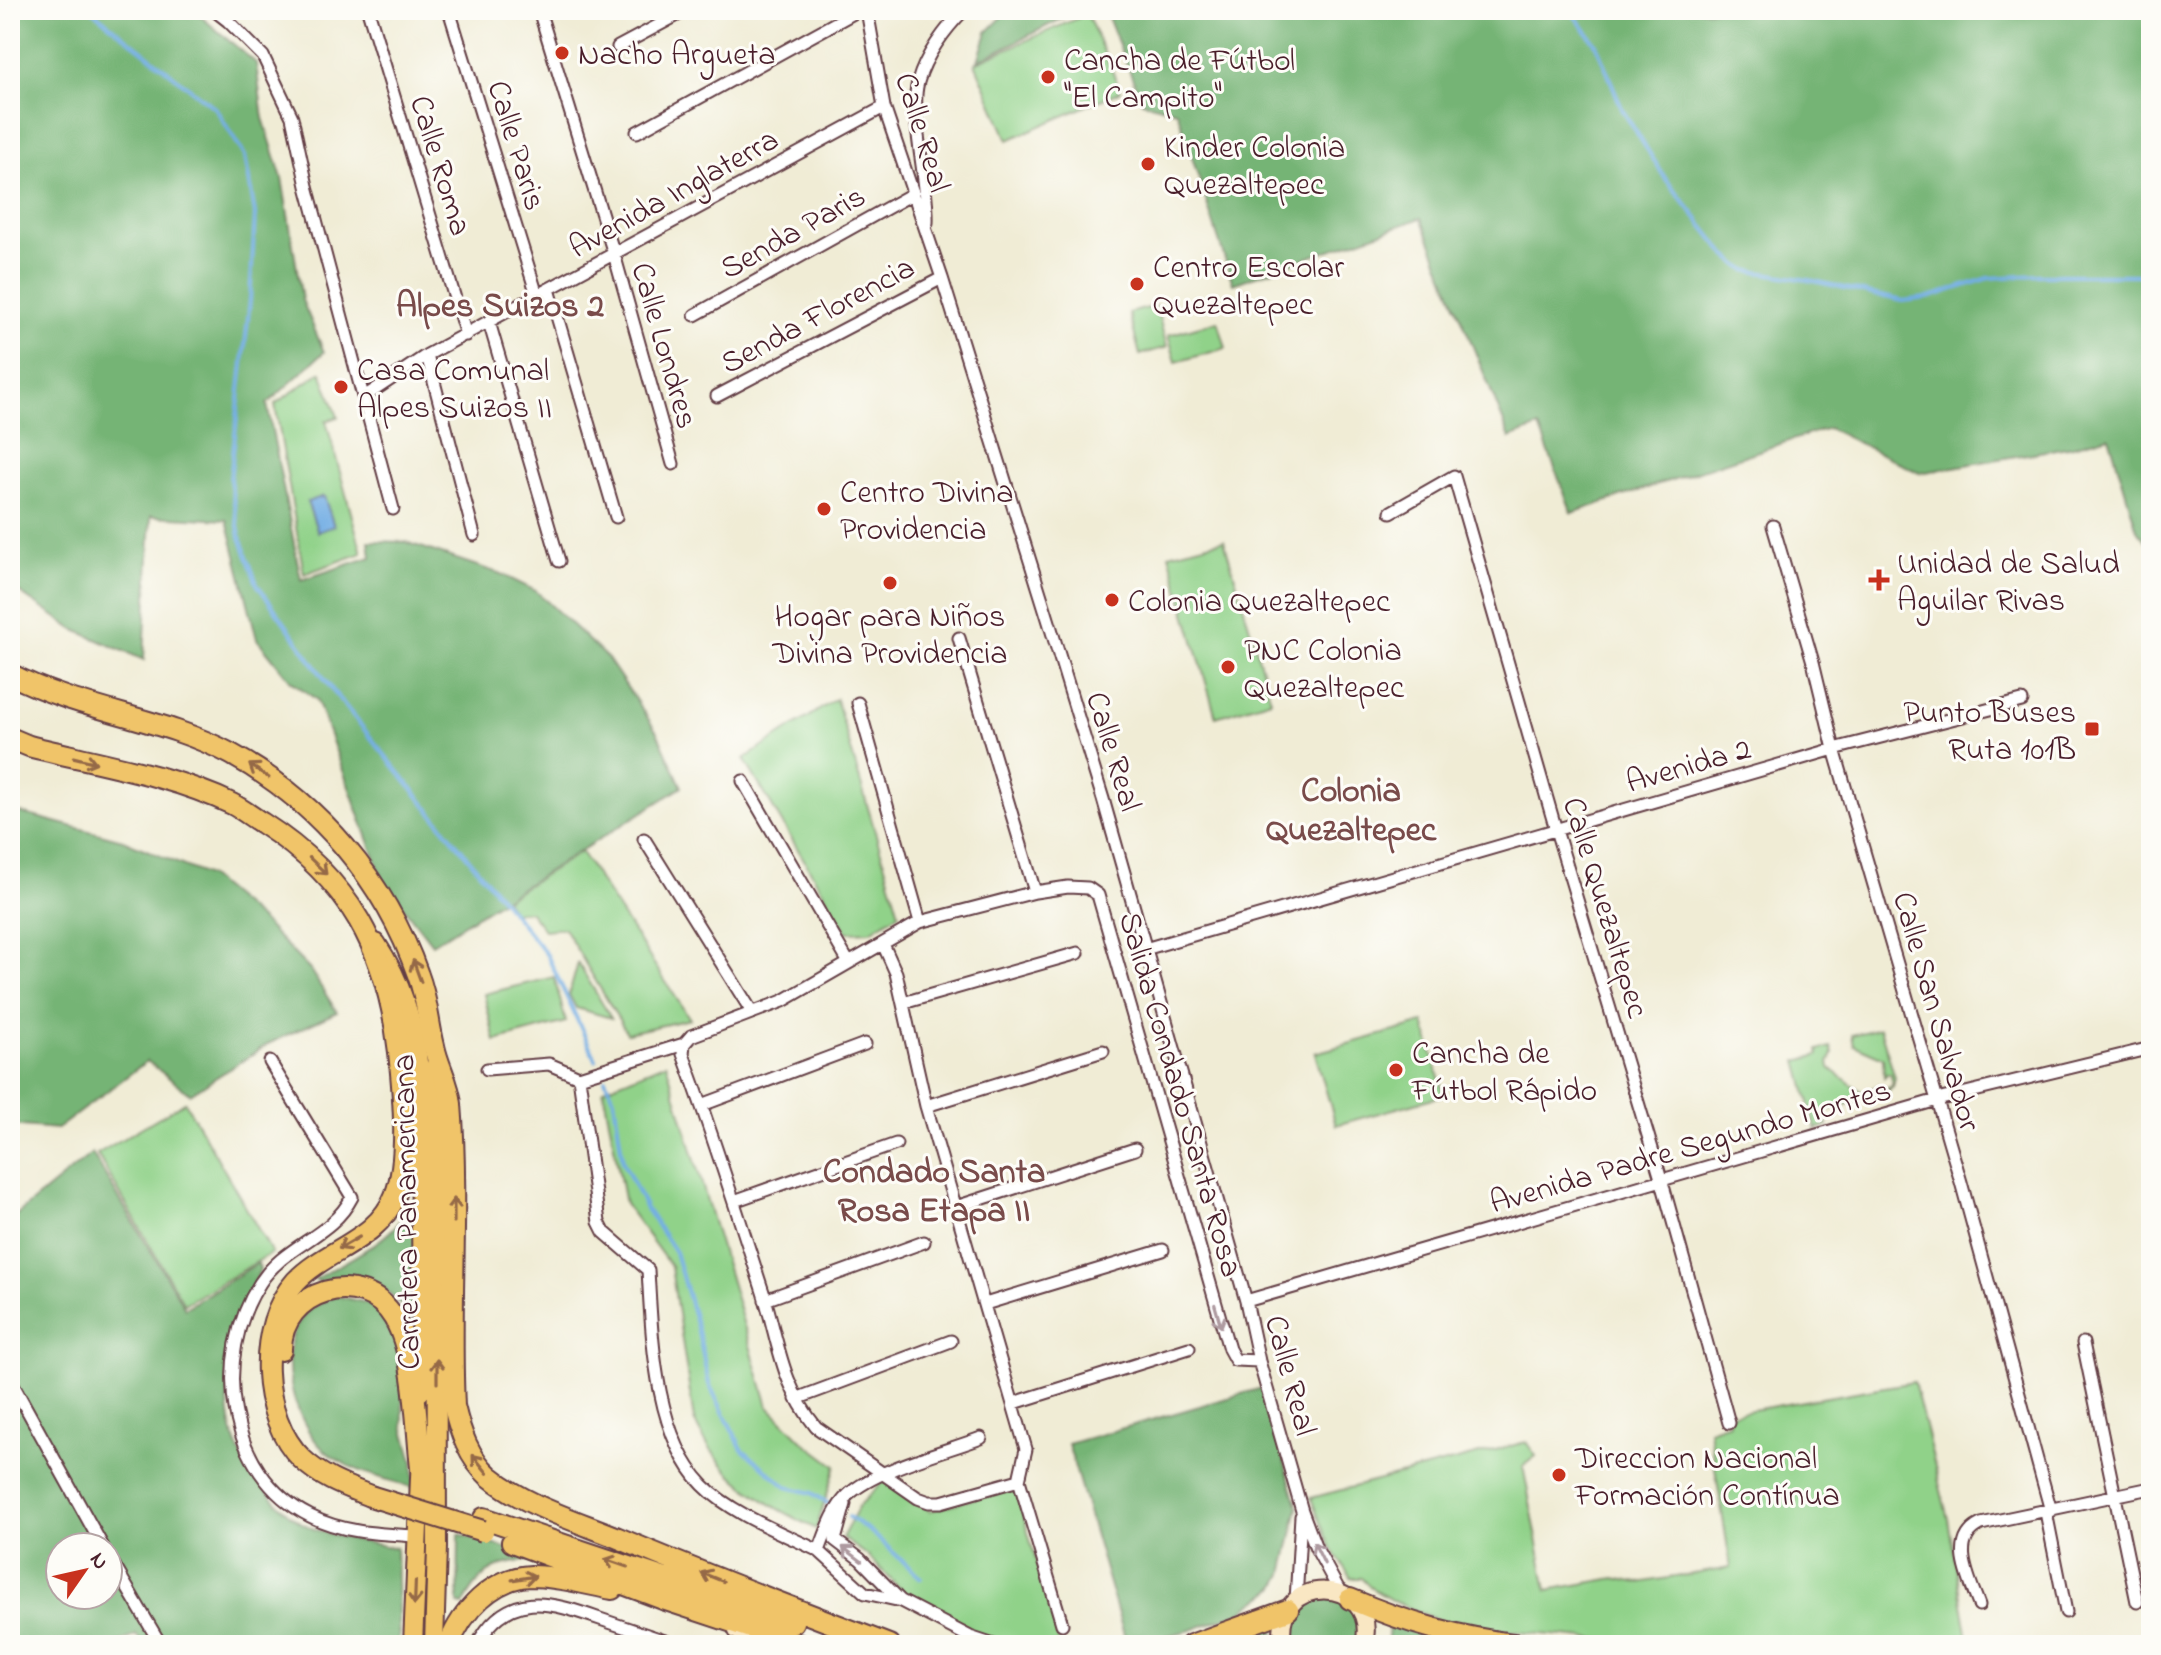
<svg xmlns="http://www.w3.org/2000/svg" width="2161" height="1655" font-family="'Indie Flower',sans-serif">
<style>
.green{fill:#90d289;stroke:#6d785a;stroke-width:2}
.forest{fill:#74b475;stroke:#5f6a50;stroke-width:2;fill-rule:evenodd}
.water{fill:#73aee4;stroke:#5e6688;stroke-width:2}
.lines{fill:none;stroke-linecap:round;stroke-linejoin:round}
.stream{stroke:#73aee4;stroke-width:4}
.street-casing{stroke:#633e44;stroke-width:15}
.secondary-casing{stroke:#633e44;stroke-width:20}
.primary-casing{stroke:#633e44;stroke-width:22}
.highway-casing{stroke:#633e44;stroke-width:24}
.street{stroke:#fff;stroke-width:11}
.secondary{stroke:#f9e7c3;stroke-width:16}
.primary{stroke:#f0c469;stroke-width:18}
.highway{stroke:#f0c469;stroke-width:20}
.highway-bridge-casing{stroke:#633e44;stroke-width:24;stroke-linecap:butt}
.highway-bridge{stroke:#f0c469;stroke-width:20}
.oneway{stroke:#956947}
.oneway2{stroke:#ae9aa0}
.poi-dot{fill:#c8321e;stroke:#fdfcf7;stroke-width:3}
.labels{text-anchor:middle;stroke-width:6;stroke-linejoin:round;paint-order:stroke}
.poi-label{font-size:32px;fill:#4a1f2b;stroke:#fdfcf7;text-anchor:start}
.street-label{font-size:32px;fill:#4a1f2b;stroke:#fdfcf7}
.neighbourhood-label{font-size:34px;font-weight:bold;fill:#794b4a;stroke:#fdfcf7}
</style>
<rect width="100%" height="100%" fill="#fdfcf7"/>
<filter id="ink" filterUnits="userSpaceOnUse"><feTurbulence type="fractalNoise" baseFrequency=".0125" numOctaves="2"/><feDisplacementMap in="SourceGraphic" scale="16" xChannelSelector="R" yChannelSelector="G"/><feConvolveMatrix kernelMatrix="1 2 1 2 8 2 1 2 1" color-interpolation-filters="sRGB"/></filter>
<filter id="wash" filterUnits="userSpaceOnUse"><feTurbulence type="fractalNoise" baseFrequency=".006" numOctaves="4" result="noise"/><feDisplacementMap in="SourceGraphic" scale="32" xChannelSelector="R" yChannelSelector="G"/><feGaussianBlur stdDeviation="1.8" result="paint"/><feColorMatrix in="noise" values="0 0 0 0 0 0 0 0 0 0 0 0 0 0 0 0 0 1.4 0 .05"/><feComposite in="paint" operator="in"/></filter>
<g filter="url(#wash)">
<rect width="100%" height="100%" fill="#f0ecd5"/>
<path class="green" d="M1087 14 1121 91 1008 140 975 63Z
M1156 306 1167 347 1140 355 1129 313Z
M1218 321 1226 348 1176 362 1168 335Z
M321 372 338 417 326 421 362 553 304 574 275 404Z
M1224 540 1271 700 1216 717 1169 554Z
M836 699 899 913 871 931 847 932 744 759Z
M581 852 690 1019 627 1033 564 928 544 930 529 911 513 912 505 899Z
M578 963 611 1018 576 1008 569 995Z
M554 977 566 1022 495 1041 484 994Z
M1424 1023 1444 1095 1336 1125 1315 1053Z
M1880 1028 1895 1077 1893 1087 1883 1094 1824 1111 1828 1126 1816 1129 1798 1061 1819 1055 1818 1050 1831 1047 1833 1054 1829 1063 1830 1068 1863 1093 1879 1085 1884 1091 1892 1085 1891 1074 1888 1073 1884 1077 1883 1058 1854 1045 1852 1035Z
M666 1063 768 1406 804 1442 836 1466 816 1529C760 1500 722 1480 694 1420L671 1267 625 1204 603 1089Z
M185 1102 272 1253 184 1304 97 1154Z
M1914 1382 1948 1519 1969 1645H1661L1452 1626 1395 1602 1371 1588 1361 1578H1351L1329 1544 1311 1498 1526 1442 1536 1456 1523 1466 1547 1590 1615 1578 1638 1583 1731 1568 1709 1430 1729 1423V1414Z
M884 1480 930 1511 1015 1487 1060 1645H1021L987 1638 954 1624 932 1608 907 1596 867 1555 842 1538 859 1506Z"/>
<path class="forest" d="M10 10H193L256 63 263 118 282 178 302 300 324 352 267 404 301 580 371 557 369 541 406 542 501 574 536 591 608 659 657 732 682 787 432 944 384 882 317 700 291 681 257 639 227 520 151 516 144 660 73 629 10 586Z
M1009 10H1079L978 61 987 32Z
M1105 10H2151V548L2137 530 2109 436 2073 446 1920 473 1828 428 1572 513 1539 427 1510 438 1421 218 1233 284 1177 111 1142 102Z
M10 810 123 840 208 876 262 921 310 970 337 1012 270 1043 190 1094 147 1061 57 1129 10 1125Z
M92 1153 185 1308 258 1263 260 1270C235 1324 211 1404 244 1459 249 1468 256 1476 262 1484 275 1502 292 1520 312 1528 334 1538 372 1543 396 1548L399 1645H144L136 1635 114 1645H10V1220ZM60 1547H108V1595H60Z
M417 1194 415 1323C406 1314 399 1301 389 1293 370 1278 341 1273 319 1282L315 1279C354 1256 399 1238 417 1194Z
M337 1296 367 1303 387 1320 402 1357 403 1426 413 1461 414 1488C384 1478 347 1471 323 1449 294 1422 275 1353 301 1319 310 1306 322 1302 337 1296Z
M1262 1388 1298 1508 1283 1574 1276 1587 1241 1612 1191 1630 1127 1645 1068 1444Z
M459 1534 543 1559C501 1563 483 1565 463 1605L458 1604Z
M1313 1596 1347 1602 1361 1622 1360 1645H1290L1288 1640 1292 1614Z
M1386 1618 1448 1642 1467 1645H1387L1389 1626Z
M1275 1619 1274 1645H1239H1240Z"/>
<path class="water" d="M324 496 334 526 318 532 307 502Z"/>
<g class="lines">
<path class="stream" d="M91 10 216 109 245 156 255 214 250 300 230 480 240 537 257 584 333 691 547 955 596 1060
M1570 10 1596 44 1623 111 1665 178 1726 255 1745 270 1814 281 1903 301 1927 298 1989 278 2039 275H2151
M605 1079 614 1099 623 1162 646 1209 675 1252 698 1331 709 1384 742 1449 787 1487 812 1493 835 1508
M849 1517 870 1531 921 1578"/>
</g>
</g>
<g filter="url(#ink)">
<g class="lines">
<g class="street-casing">
<path id="street" d="M214 10 228 21 263 56 292 117 307 186 393 509
M368 10 466 335
M449 10 537 295
M539 10 614 254 673 464
M867 10 884 107 942 278 1049 622 1103 799 1246 1301 1259 1361 1302 1511 1316 1548 1340 1592
M618 47 687 10
M637 132 859 10
M927 223C929 183 909 115 918 82 925 56 945 29 964 10
M549 289 616 517
M695 315 914 193
M489 322 559 561
M427 355 474 535
M717 396 942 278
M364 397 427 355 884 107
M1391 512 1454 476 1556 830 1662 1182 1729 1423
M1773 526 1813 662 1834 749 1961 1182 2051 1511
M959 638 1035 892
M858 703 920 922
M743 781 849 963
M644 839 752 1012
M883 944 896 973 926 1106 1026 1449 1019 1480 1062 1624
M1145 949 1834 749 2022 701
M903 1003 1078 953
M684 1044 683 1054C712 1132 737 1212 763 1292 779 1343 781 1384 816 1427L918 1498 929 1502H941L1019 1480
M270 1062 352 1197C331 1238 286 1243 260 1283 212 1357 226 1474 310 1516 343 1533 380 1534 417 1536
M487 1069 549 1064 579 1077 684 1044 691 1036 783 1001 920 922 1035 892 1068 887 1088 888 1098 895 1229 1349 1235 1360 1259 1361
M579 1077 599 1222 604 1232 648 1270C652 1336 654 1435 703 1485 730 1513 784 1534 819 1551
M702 1105 865 1044
M926 1106 1103 1051
M734 1201 896 1144
M956 1207 1135 1149
M765 1300 924 1242
M1246 1301 1937 1100 2151 1048
M985 1304 1163 1250
M2083 1343 2137 1602
M10 1379 103 1547
M796 1399 951 1341
M1014 1403 1189 1348
M981 1438C944 1452 876 1469 848 1495 833 1509 826 1533 819 1551L865 1593 901 1601 970 1637 994 1645
M845 1504 835 1540 860 1559 900 1600
M2046 1512 2066 1612
M108 1555 161 1645
M1296 1600 1301 1516
M1979 1605C1970 1580 1948 1540 1981 1524L2151 1488
M477 1645C507 1588 551 1602 600 1619 626 1628 651 1636 677 1645"/>
</g>
<g class="secondary-casing">
<path id="secondary" d="M737 1631 764 1645
M1284 1645C1267 1572 1381 1573 1364 1645"/>
</g>
<g class="primary-casing">
<path id="primary" d="M376 943C402 982 414 1023 419 1070L422 1296 420 1392
M413 1645 421 1454
M434 1645 437 1547 436 1064"/>
</g>
<g class="highway-casing">
<path id="highway" d="M10 674C80 711 162 717 231 754 319 802 385 881 418 975 427 998 428 1022 434 1046 438 1066 449 1083 451 1104 459 1204 449 1306 454 1406 460 1432 469 1458 489 1476 524 1505 574 1520 616 1537 706 1575 797 1610 889 1645
M10 738 29 746C96 763 169 774 232 804 242 809 252 817 262 823 350 879 387 950 399 1052 403 1092 410 1159 395 1196 378 1240 327 1249 296 1281 256 1325 259 1417 302 1459 322 1478 345 1486 370 1496
M281 1350C280 1290 363 1265 394 1318 416 1355 416 1425 421 1468
M484 1518 793 1622
M512 1542 663 1599 802 1645
M1350 1599C1409 1624 1457 1637 1520 1645
M449 1645C461 1612 493 1577 531 1576 558 1576 586 1584 612 1589
M1191 1645 1288 1610"/>
</g>
<use href="#street" class="street"/>
<use href="#secondary" class="secondary"/>
<use href="#primary" class="primary"/>
<use href="#highway" class="highway"/>
<g class="highway-bridge-casing">
<path id="highway-bridge" d="M370 1496 483 1531"/>
</g>
<use href="#highway-bridge" class="highway-bridge"/>
</g>
<defs><path id="oneway-shaft" d="M-6 0H5M1.5-3L5.5 0L1.5 3" fill="none" stroke-width="1.6" stroke-linecap="round" stroke-linejoin="round" transform="scale(2)"/></defs>
<g class="oneway">
<use href="#oneway-shaft" transform="translate(85 760) rotate(14)"/>
<use href="#oneway-shaft" transform="translate(259 771) rotate(-146)"/>
<use href="#oneway-shaft" transform="translate(318 866) rotate(44)"/>
<use href="#oneway-shaft" transform="translate(417 971) rotate(-110)"/>
<use href="#oneway-shaft" transform="translate(454 1210) rotate(-90)"/>
<use href="#oneway-shaft" transform="translate(349 1243) rotate(150)"/>
<use href="#oneway-shaft" transform="translate(437 1371) rotate(-90)"/>
<use href="#oneway-shaft" transform="translate(480 1464) rotate(-129)"/>
<use href="#oneway-shaft" transform="translate(616 1563) rotate(-161)"/>
<use href="#oneway-shaft" transform="translate(712 1577) rotate(-158)"/>
<use href="#oneway-shaft" transform="translate(524 1578) rotate(-9)"/>
<use href="#oneway-shaft" transform="translate(415 1593) rotate(92)"/>
</g>
<g class="oneway2">
<use href="#oneway-shaft" transform="translate(1218 1316) rotate(74)"/>
<use href="#oneway-shaft" transform="translate(1319 1553) rotate(-116)"/>
<use href="#oneway-shaft" transform="translate(852 1554) rotate(-143)"/>
</g>
</g>
<g class="poi-dot">
<circle cx="562" cy="53" r="8"/>
<circle cx="1048" cy="77" r="8"/>
<circle cx="1148" cy="164" r="8"/>
<circle cx="1137" cy="284" r="8"/>
<circle cx="341" cy="387" r="8"/>
<circle cx="824" cy="509" r="8"/>
<path d="M1875 568h8v8h8v8h-8v8h-8v-8h-8v-8h8z"/>
<circle cx="890" cy="583" r="8"/>
<circle cx="1112" cy="600" r="8"/>
<circle cx="1228" cy="667" r="8"/>
<rect x="2084" y="721" width="16" height="16" rx="4"/>
<circle cx="1396" cy="1070" r="8"/>
<circle cx="1559" cy="1475" r="8"/>
</g>
<g class="labels">
<g class="poi-label">
<text x="578" y="64">Nacho Argueta</text>
<text x="1064" y="70">Cancha de Fútbol<tspan x="1064" dy="37">"El Campito"</tspan></text>
<text x="1164" y="157">Kinder Colonia<tspan x="1164" dy="37">Quezaltepec</tspan></text>
<text x="1153" y="277">Centro Escolar<tspan x="1153" dy="37">Quezaltepec</tspan></text>
<text x="357" y="380">Casa Comunal<tspan x="357" dy="37">Alpes Suizos II</tspan></text>
<text x="840" y="502">Centro Divina<tspan x="840" dy="37">Providencia</tspan></text>
<text x="1897" y="573">Unidad de Salud<tspan x="1897" dy="37">Aguilar Rivas</tspan></text>
<text x="1128" y="611">Colonia Quezaltepec</text>
<text x="890" y="626" text-anchor="middle">Hogar para Niños<tspan x="890" dy="37">Divina Providencia</tspan></text>
<text x="1244" y="660">PNC Colonia<tspan x="1244" dy="37">Quezaltepec</tspan></text>
<text x="2076" y="722" text-anchor="end">Punto Buses<tspan x="2076" dy="37">Ruta 101B</tspan></text>
<text x="1412" y="1063">Cancha de<tspan x="1412" dy="37">Fútbol Rápido</tspan></text>
<text x="1575" y="1468">Direccion Nacional<tspan x="1575" dy="37">Formación Contínua</tspan></text>
</g>
<g class="street-label">
<text transform="translate(924 132) rotate(73)" y="11">Calle Real</text>
<text transform="translate(518 145) rotate(73)" y="11">Calle Paris</text>
<text transform="translate(442 165) rotate(73)" y="11">Calle Roma</text>
<text transform="translate(673 192) rotate(-29)" y="11">Avenida Inglaterra</text>
<text transform="translate(792 231) rotate(-29)" y="11">Senda Paris</text>
<text transform="translate(817 314) rotate(-28)" y="11">Senda Florencia</text>
<text transform="translate(666 345) rotate(74)" y="11">Calle Londres</text>
<text transform="translate(1115 751) rotate(73)" y="11">Calle Real</text>
<text transform="translate(1688 764) rotate(-16)" y="11">Avenida 2</text>
<text transform="translate(1607 907) rotate(73)" y="11">Calle Quezaltepec</text>
<text transform="translate(1938 1011) rotate(74)" y="11">Calle San Salvador</text>
<text transform="translate(1182 1094) rotate(74)" y="11">Salida Condado Santa Rosa</text>
<text transform="translate(1690 1145) rotate(-16)" y="11">Avenida Padre Segundo Montes</text>
<text transform="translate(405 1212) rotate(-91)" y="11">Carretera Panamericana</text>
<text transform="translate(1292 1375) rotate(75)" y="11">Calle Real</text>
</g>
<g class="neighbourhood-label">
<text x="500" y="316">Alpes Suizos 2</text>
<text x="1351" y="801">Colonia<tspan x="1351" dy="39">Quezaltepec</tspan></text>
<text x="934" y="1182">Condado Santa<tspan x="934" dy="39">Rosa Etapa II</tspan></text>
</g>
</g>
<rect width="2161" height="1655" fill="none" stroke="#fdfcf7" stroke-width="40"/>
<g transform="translate(84 1571) rotate(56)"><circle r="38" fill="#fdfcf7" stroke="#b5a4a5" stroke-width="2"/>
<path d="M0-6L14 30L0 20L-14 30Z" fill="#c8321e"/>
<text y="-12" font-size="22" font-weight="bold" text-anchor="middle" fill="#4a1f2b">N</text>
</g>
</svg>
